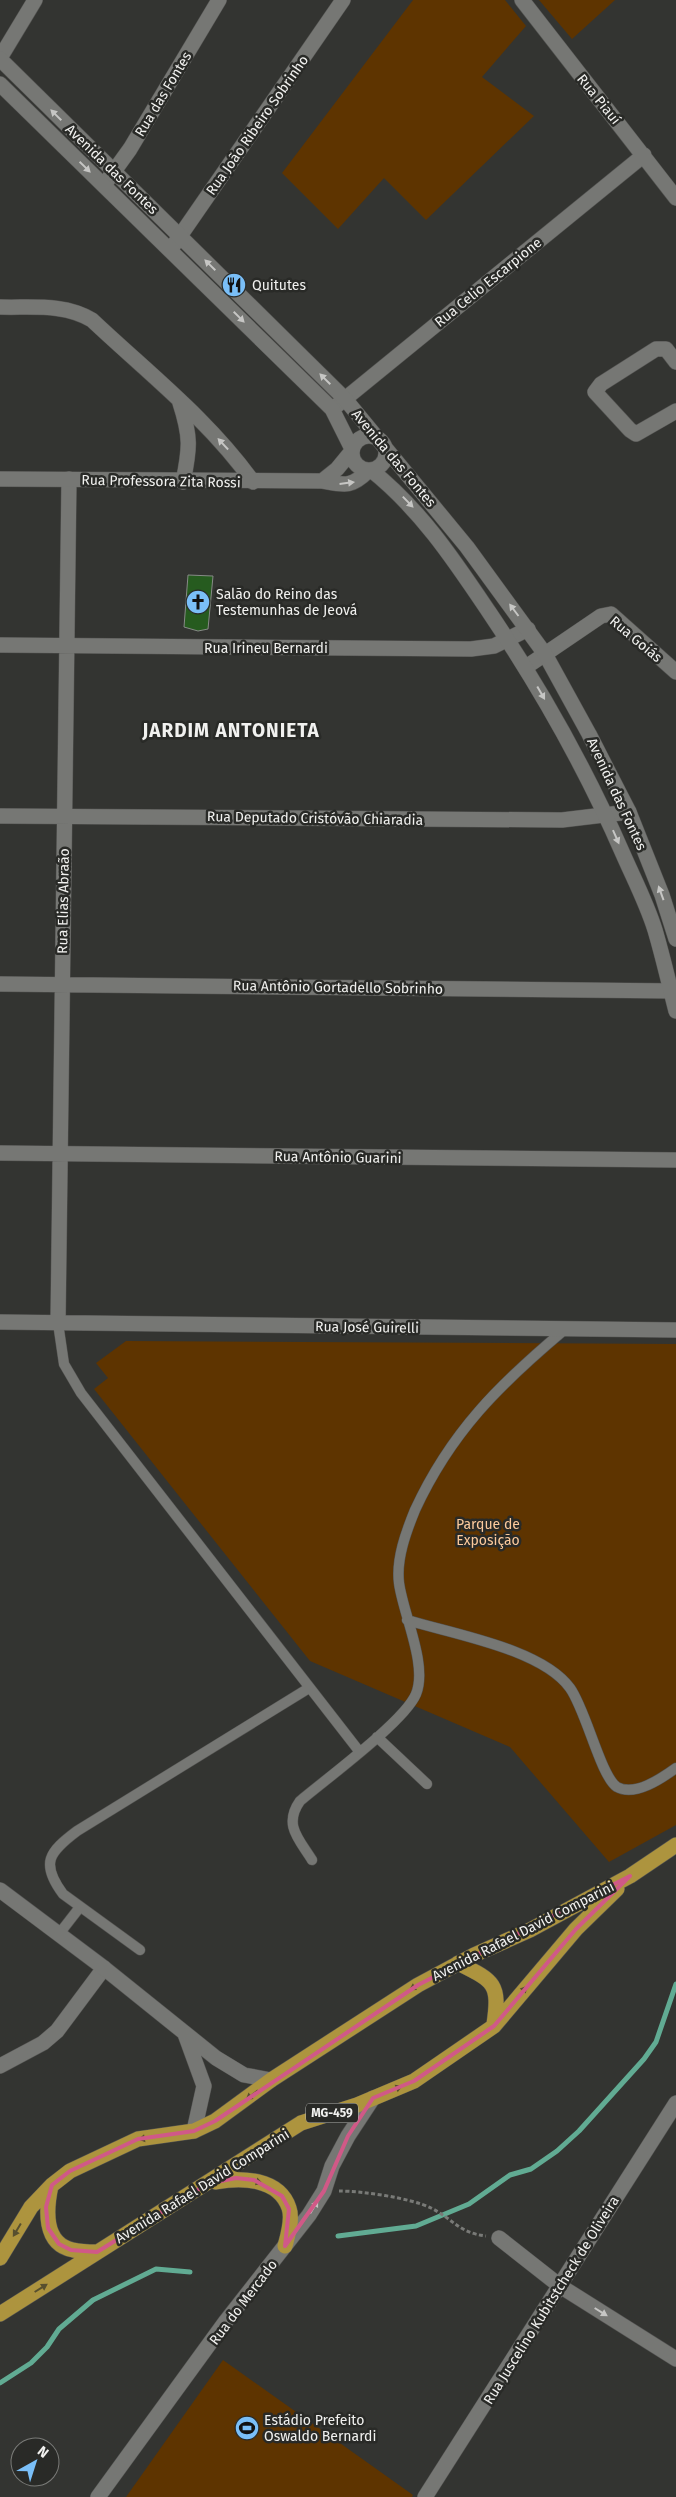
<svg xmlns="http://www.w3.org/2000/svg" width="676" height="2497" font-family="'Fira Sans',sans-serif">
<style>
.green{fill:#5e3400}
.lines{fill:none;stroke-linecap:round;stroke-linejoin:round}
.stream{stroke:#61ab93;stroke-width:5}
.building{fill:#265b1f;stroke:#878a87}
.lane-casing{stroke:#535351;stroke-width:11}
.street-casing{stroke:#535351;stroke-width:16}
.secondary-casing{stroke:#535351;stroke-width:16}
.primary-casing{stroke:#535351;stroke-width:16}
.path{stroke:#797a77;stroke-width:3;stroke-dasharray:4 2.5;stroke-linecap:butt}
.lane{stroke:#767774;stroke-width:10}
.street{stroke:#767774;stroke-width:15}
.secondary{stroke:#767774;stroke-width:15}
.primary{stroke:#ad943e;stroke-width:15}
.oneway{fill:#c6c6c4}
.oneway2{fill:#574f2f}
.marked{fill:none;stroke:#d05987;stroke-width:4;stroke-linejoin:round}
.labels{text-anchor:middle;stroke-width:5;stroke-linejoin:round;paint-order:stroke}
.shield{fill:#292a27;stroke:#b5b5b3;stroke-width:1}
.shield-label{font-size:12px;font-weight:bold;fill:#f1f1ef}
.street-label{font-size:14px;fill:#f1f1ef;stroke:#292a27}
.poi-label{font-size:14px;fill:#f1f1ef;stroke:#292a27;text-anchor:start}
.park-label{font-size:14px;fill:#fcca9c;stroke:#292a27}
.district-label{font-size:19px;font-weight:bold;letter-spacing:1px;fill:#f1f1ef;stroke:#292a27}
</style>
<rect width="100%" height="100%" fill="#333431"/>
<path class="green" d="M413 0H505L526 26 482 77 534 116 426 220 384 178 338 229 282 173Z
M539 0H615L572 39Z
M126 1341 676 1344V1825L609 1862 510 1747 310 1661 94 1389 108 1378 96 1363Z
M223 2360 413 2495 412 2497H126Z"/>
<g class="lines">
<path class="stream" d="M338 2236 416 2226 469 2204 510 2175 531 2169 557 2151 579 2131 644 2059 656 2042 676 1984
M0 2383 31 2363 47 2347 59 2329 93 2300 156 2269 190 2272"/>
</g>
<path class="building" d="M188 575 213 576 208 629 198 631 184 627Z"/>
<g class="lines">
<g class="lane-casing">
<path id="lane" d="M58 1323 64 1364 81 1393 359 1751
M407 1620C453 1634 542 1649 570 1688 586 1710 601 1777 617 1787 635 1797 662 1778 676 1768
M377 1737 427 1784
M312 1860C299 1839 283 1825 300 1801 326 1779 405 1721 416 1694 428 1665 403 1614 399 1583 396 1559 406 1532 415 1510 451 1432 499 1385 563 1331
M59 1934 80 1907
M140 1950 63 1894C40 1863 49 1852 77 1831L309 1688"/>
</g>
<g class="street-casing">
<path id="street" d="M522 0 676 198
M0 58 35 0
M104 185 130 149 219 0
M171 249 343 0
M0 307C31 308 64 303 92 320 147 372 209 420 253 482
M676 362 666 349H656L601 384 595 392 630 430 636 434 676 411
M180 403C191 437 190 448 183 482
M335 407 644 155
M0 645 471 649 494 646 528 629
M526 667 601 616 611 614 676 672
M0 816 562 820 629 812
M0 984 676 991
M0 1153 676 1160
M0 1322 676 1330
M58 1323 69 479
M0 2066 43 2043 57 2031 104 1968
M499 2238 560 2286 676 2359
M98 2497 226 2321 309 2215 324 2191 332 2166 348 2136 373 2098"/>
</g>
<g class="secondary-casing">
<path id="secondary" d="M0 59 345 399 467 547 545 654 589 734 629 812 662 895 676 939
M0 84 332 409 352 449
M352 453a17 17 0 1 1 34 0a17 17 0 1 1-34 0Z
M371 470C421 510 454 560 489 612 541 689 586 769 623 854 634 879 647 904 655 930 663 957 669 984 676 1011
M0 479 322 481C344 485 351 488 368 471
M322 481 337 469 351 452
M0 1890 104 1968 216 2058 244 2075 271 2080
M185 2034 204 2086 194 2131
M425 2497 676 2103"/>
</g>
<g class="primary-casing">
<path id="primary" d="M458 1963C494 1981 500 1983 494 2024
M216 2182C241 2177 279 2178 289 2208 293 2219 288 2235 285 2246
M51 2186C46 2209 43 2244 73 2250 81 2252 89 2252 97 2252
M0 2258 31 2207 52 2185 70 2171 138 2139 194 2131 215 2121 271 2080 418 1985 474 1955 530 1930 630 1876 676 1845
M0 2314 301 2123 357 2105 414 2081 494 2026 576 1929 617 1889"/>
</g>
<path class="path" d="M339 2191C362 2191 411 2198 431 2208 453 2219 459 2233 486 2236"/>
<use href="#lane" class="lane"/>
<use href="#street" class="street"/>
<use href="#secondary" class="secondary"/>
<use href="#primary" class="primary"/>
</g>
<defs><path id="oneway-solid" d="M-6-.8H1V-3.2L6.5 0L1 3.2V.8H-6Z" transform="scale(1.25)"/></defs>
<g class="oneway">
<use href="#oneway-solid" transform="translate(56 115) rotate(-135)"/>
<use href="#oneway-solid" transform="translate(85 167) rotate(44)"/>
<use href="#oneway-solid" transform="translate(210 265) rotate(-135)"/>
<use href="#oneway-solid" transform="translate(239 317) rotate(45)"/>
<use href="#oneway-solid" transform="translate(325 379) rotate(-135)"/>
<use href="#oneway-solid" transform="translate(223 444) rotate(-133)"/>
<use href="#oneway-solid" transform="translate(347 483) rotate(-7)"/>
<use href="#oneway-solid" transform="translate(408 502) rotate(46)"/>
<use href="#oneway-solid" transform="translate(514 610) rotate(-127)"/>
<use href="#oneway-solid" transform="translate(541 693) rotate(60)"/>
<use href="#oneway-solid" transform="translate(616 837) rotate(66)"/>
<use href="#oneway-solid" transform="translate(661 893) rotate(-110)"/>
<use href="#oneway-solid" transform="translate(314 2207) rotate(-59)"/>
<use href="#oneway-solid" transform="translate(601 2312) rotate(32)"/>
</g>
<g class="oneway2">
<use href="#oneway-solid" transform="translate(416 1986) rotate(149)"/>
<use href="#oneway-solid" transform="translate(522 1992) rotate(-50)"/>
<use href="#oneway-solid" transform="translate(395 2089) rotate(-23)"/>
<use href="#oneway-solid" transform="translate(252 2095) rotate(142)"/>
<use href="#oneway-solid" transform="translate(146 2138) rotate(170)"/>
<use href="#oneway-solid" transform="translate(255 2181) rotate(17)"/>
<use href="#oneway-solid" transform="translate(17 2230) rotate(121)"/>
<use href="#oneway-solid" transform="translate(41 2288) rotate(-32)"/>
</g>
<path class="marked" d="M630 1876 576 1929 494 2026 414 2081 373 2098 348 2136 324 2191 285 2246 289 2209 282 2196 254 2180 236 2178 207 2184 97 2252 71 2250 59 2244 48 2228 46 2207 52 2185 70 2171 138 2139 194 2131 215 2121 418 1985Z"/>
<defs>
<g id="restaurant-disc" transform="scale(1.25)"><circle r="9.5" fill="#7abff8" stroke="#292a27"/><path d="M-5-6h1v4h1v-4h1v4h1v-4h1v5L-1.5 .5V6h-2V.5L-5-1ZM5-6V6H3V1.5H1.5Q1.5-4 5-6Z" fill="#111"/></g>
<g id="church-disc" transform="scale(1.25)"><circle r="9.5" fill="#7abff8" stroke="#292a27"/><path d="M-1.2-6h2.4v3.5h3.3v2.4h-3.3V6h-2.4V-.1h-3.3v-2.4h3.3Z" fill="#111"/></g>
<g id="stadium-disc" transform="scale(1.25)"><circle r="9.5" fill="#7abff8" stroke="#292a27"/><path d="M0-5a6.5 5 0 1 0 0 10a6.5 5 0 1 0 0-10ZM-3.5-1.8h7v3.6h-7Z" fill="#111"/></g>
</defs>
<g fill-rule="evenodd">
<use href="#restaurant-disc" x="234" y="285"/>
<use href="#church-disc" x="198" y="602"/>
<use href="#stadium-disc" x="247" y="2428"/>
</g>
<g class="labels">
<rect class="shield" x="306" y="2103.5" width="52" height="19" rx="4"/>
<g class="shield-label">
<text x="332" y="2117">MG-459</text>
</g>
<g class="street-label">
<text transform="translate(163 94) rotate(-59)" y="5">Rua das Fontes</text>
<text transform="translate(599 99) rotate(51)" y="5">Rua Piauí</text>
<text transform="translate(257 125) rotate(-55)" y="5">Rua João Ribeiro Sobrinho</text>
<text transform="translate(112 169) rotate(44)" y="5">Avenida das Fontes</text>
<text transform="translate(488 282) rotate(-39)" y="5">Rua Celio Escarpione</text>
<text transform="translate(394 458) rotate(50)" y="5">Avenida das Fontes</text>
<text transform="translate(161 481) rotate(1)" y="5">Rua Professora Zita Rossi</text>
<text transform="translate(636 639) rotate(40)" y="5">Rua Goiás</text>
<text x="266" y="653">Rua Irineu Bernardi</text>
<text transform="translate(617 794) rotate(65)" y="5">Avenida das Fontes</text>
<text transform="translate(315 818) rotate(1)" y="5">Rua Deputado Cristóvão Chiaradia</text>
<text transform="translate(63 901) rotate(-89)" y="5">Rua Elias Abraão</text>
<text transform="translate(338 987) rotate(1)" y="5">Rua Antônio Gortadello Sobrinho</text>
<text transform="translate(338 1157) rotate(1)" y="5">Rua Antônio Guarini</text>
<text transform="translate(367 1327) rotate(1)" y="5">Rua José Guirelli</text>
<text transform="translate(523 1931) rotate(-27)" y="5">Avenida Rafael David Comparini</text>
<text transform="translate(202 2186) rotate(-32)" y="5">Avenida Rafael David Comparini</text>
<text transform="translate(551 2300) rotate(-58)" y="5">Rua Juscelino Kubitstcheck de Oliveira</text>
<text transform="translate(243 2302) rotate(-53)" y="5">Rua do Mercado</text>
</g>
<g class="poi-label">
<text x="252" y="290">Quitutes</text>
<text x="216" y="599">Salão do Reino das<tspan x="216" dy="16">Testemunhas de Jeová</tspan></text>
<text x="264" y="2425">Estádio Prefeito<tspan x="264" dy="16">Oswaldo Bernardi</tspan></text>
</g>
<g class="park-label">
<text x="488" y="1529">Parque de<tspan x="488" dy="16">Exposição</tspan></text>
</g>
<g class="district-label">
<text x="231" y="737">JARDIM ANTONIETA</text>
</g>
</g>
<g transform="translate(35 2462) rotate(39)"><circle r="24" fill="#292a27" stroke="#797a77"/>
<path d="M0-4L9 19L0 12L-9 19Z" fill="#7abff8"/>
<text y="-8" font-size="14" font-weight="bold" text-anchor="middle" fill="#f1f1ef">N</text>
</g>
</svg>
